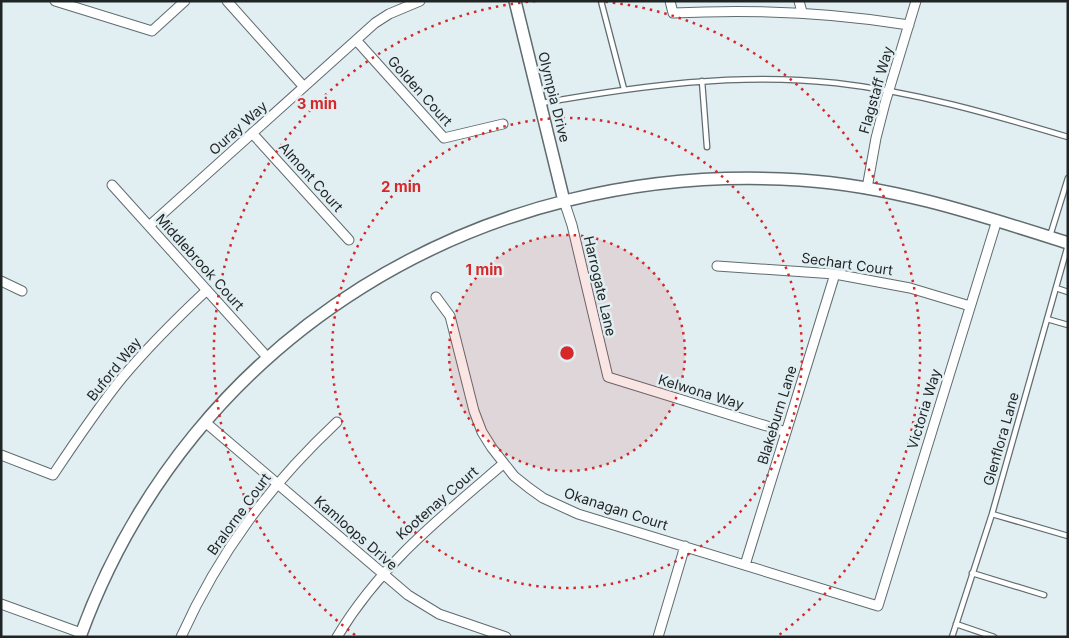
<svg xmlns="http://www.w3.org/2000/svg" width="1069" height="638" font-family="Inter,sans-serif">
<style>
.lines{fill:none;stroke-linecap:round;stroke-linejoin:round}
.service-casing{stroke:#606c6f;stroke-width:7}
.minor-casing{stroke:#606c6f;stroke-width:11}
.tertiary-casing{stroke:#606c6f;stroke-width:14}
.service{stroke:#fff;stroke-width:4.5}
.minor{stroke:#fff;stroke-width:9}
.tertiary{stroke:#fff;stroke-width:11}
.ring{fill:none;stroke:#d62828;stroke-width:2.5;stroke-dasharray:2.5 5}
.labels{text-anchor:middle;stroke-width:5;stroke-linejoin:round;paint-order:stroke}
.street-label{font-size:14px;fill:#1f2425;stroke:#e1eef2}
.centre{fill:#d62828;stroke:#e1eef2;stroke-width:2.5}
.ring-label{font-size:15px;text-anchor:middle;font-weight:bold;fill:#d62828;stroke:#e1eef2;stroke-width:5;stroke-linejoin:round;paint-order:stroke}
</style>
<rect width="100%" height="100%" fill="#e1eef2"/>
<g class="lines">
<g class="service-casing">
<path id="service" d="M601 1 624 89
M702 81 707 147
M542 103C639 86 737 72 836 83 915 92 991 114 1068 137
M1050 236 1068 178
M1056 288 1068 292
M1047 319 1068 325
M992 514 1068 536
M972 573 1044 595
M956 624 994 637
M952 637 992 514 1068 245"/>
</g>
<g class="minor-casing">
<path id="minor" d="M55 1 152 31 185 1
M227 1 304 87
M670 1 673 13C752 9 830 12 909 25
M799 1 802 12
M356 40 444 138 503 124
M252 133 349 240
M112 185 268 358
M867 188 876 138 885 103 916 1
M564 201 572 225 608 377 786 432
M149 226 375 23 389 14 420 1
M717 266 835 274 910 288 970 306
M1 281 22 291
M436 297 450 316 474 411 482 432 492 448 514 476 529 488 543 498 578 514 878 606 997 220
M205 422 408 595 439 614 506 637
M1 455 53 475C75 442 97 409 122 378 148 347 177 318 207 290
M745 565 835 274
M1 604 81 633
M181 637C220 551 269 486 337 422
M337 637C380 565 441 517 503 464
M658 637 685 546"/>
</g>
<g class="tertiary-casing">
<path id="tertiary" d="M515 1 564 201
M80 637C190 334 483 159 800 180 893 186 980 215 1068 243"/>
</g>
<use href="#service" class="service"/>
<use href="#minor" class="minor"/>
<use href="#tertiary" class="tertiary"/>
</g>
<circle cx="567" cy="353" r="118" fill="#d62828" fill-opacity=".12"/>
<g class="ring">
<circle cx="567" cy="353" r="118"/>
<circle cx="567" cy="353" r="235"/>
<path d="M355 635A353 353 0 0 1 536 1M598 1A353 353 0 0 1 779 635"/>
</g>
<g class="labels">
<g class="street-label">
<text transform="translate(876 90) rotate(-74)" y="5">Flagstaff Way</text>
<text transform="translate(420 91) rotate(48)" y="5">Golden Court</text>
<text transform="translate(554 97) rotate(76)" y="5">Olympia Drive</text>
<text transform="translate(238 128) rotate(-42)" y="5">Ouray Way</text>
<text transform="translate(311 177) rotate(48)" y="5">Almont Court</text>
<text transform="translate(200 262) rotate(48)" y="5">Middlebrook Court</text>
<text transform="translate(847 264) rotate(8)" y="5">Sechart Court</text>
<text transform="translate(600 286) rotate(77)" y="5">Harrogate Lane</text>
<text transform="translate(114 369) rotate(-51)" y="5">Buford Way</text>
<text transform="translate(701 392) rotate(17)" y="5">Kelwona Way</text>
<text transform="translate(924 409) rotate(-73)" y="5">Victoria Way</text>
<text transform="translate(777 415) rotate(-73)" y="5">Blakeburn Lane</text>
<text transform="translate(1001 439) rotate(-74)" y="5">Glenflora Lane</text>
<text transform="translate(437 503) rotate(-41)" y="5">Kootenay Court</text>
<text transform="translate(616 509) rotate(18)" y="5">Okanagan Court</text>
<text transform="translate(239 514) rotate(-54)" y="5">Bralorne Court</text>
<text transform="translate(356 533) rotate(41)" y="5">Kamloops Drive</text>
</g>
</g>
<circle cx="567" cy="353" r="8" class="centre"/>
<g class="ring-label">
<text x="317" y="109">3 min</text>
<text x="401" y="192">2 min</text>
<text x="484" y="275">1 min</text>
</g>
<rect width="1069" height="638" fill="none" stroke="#1f2425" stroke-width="5"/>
</svg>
